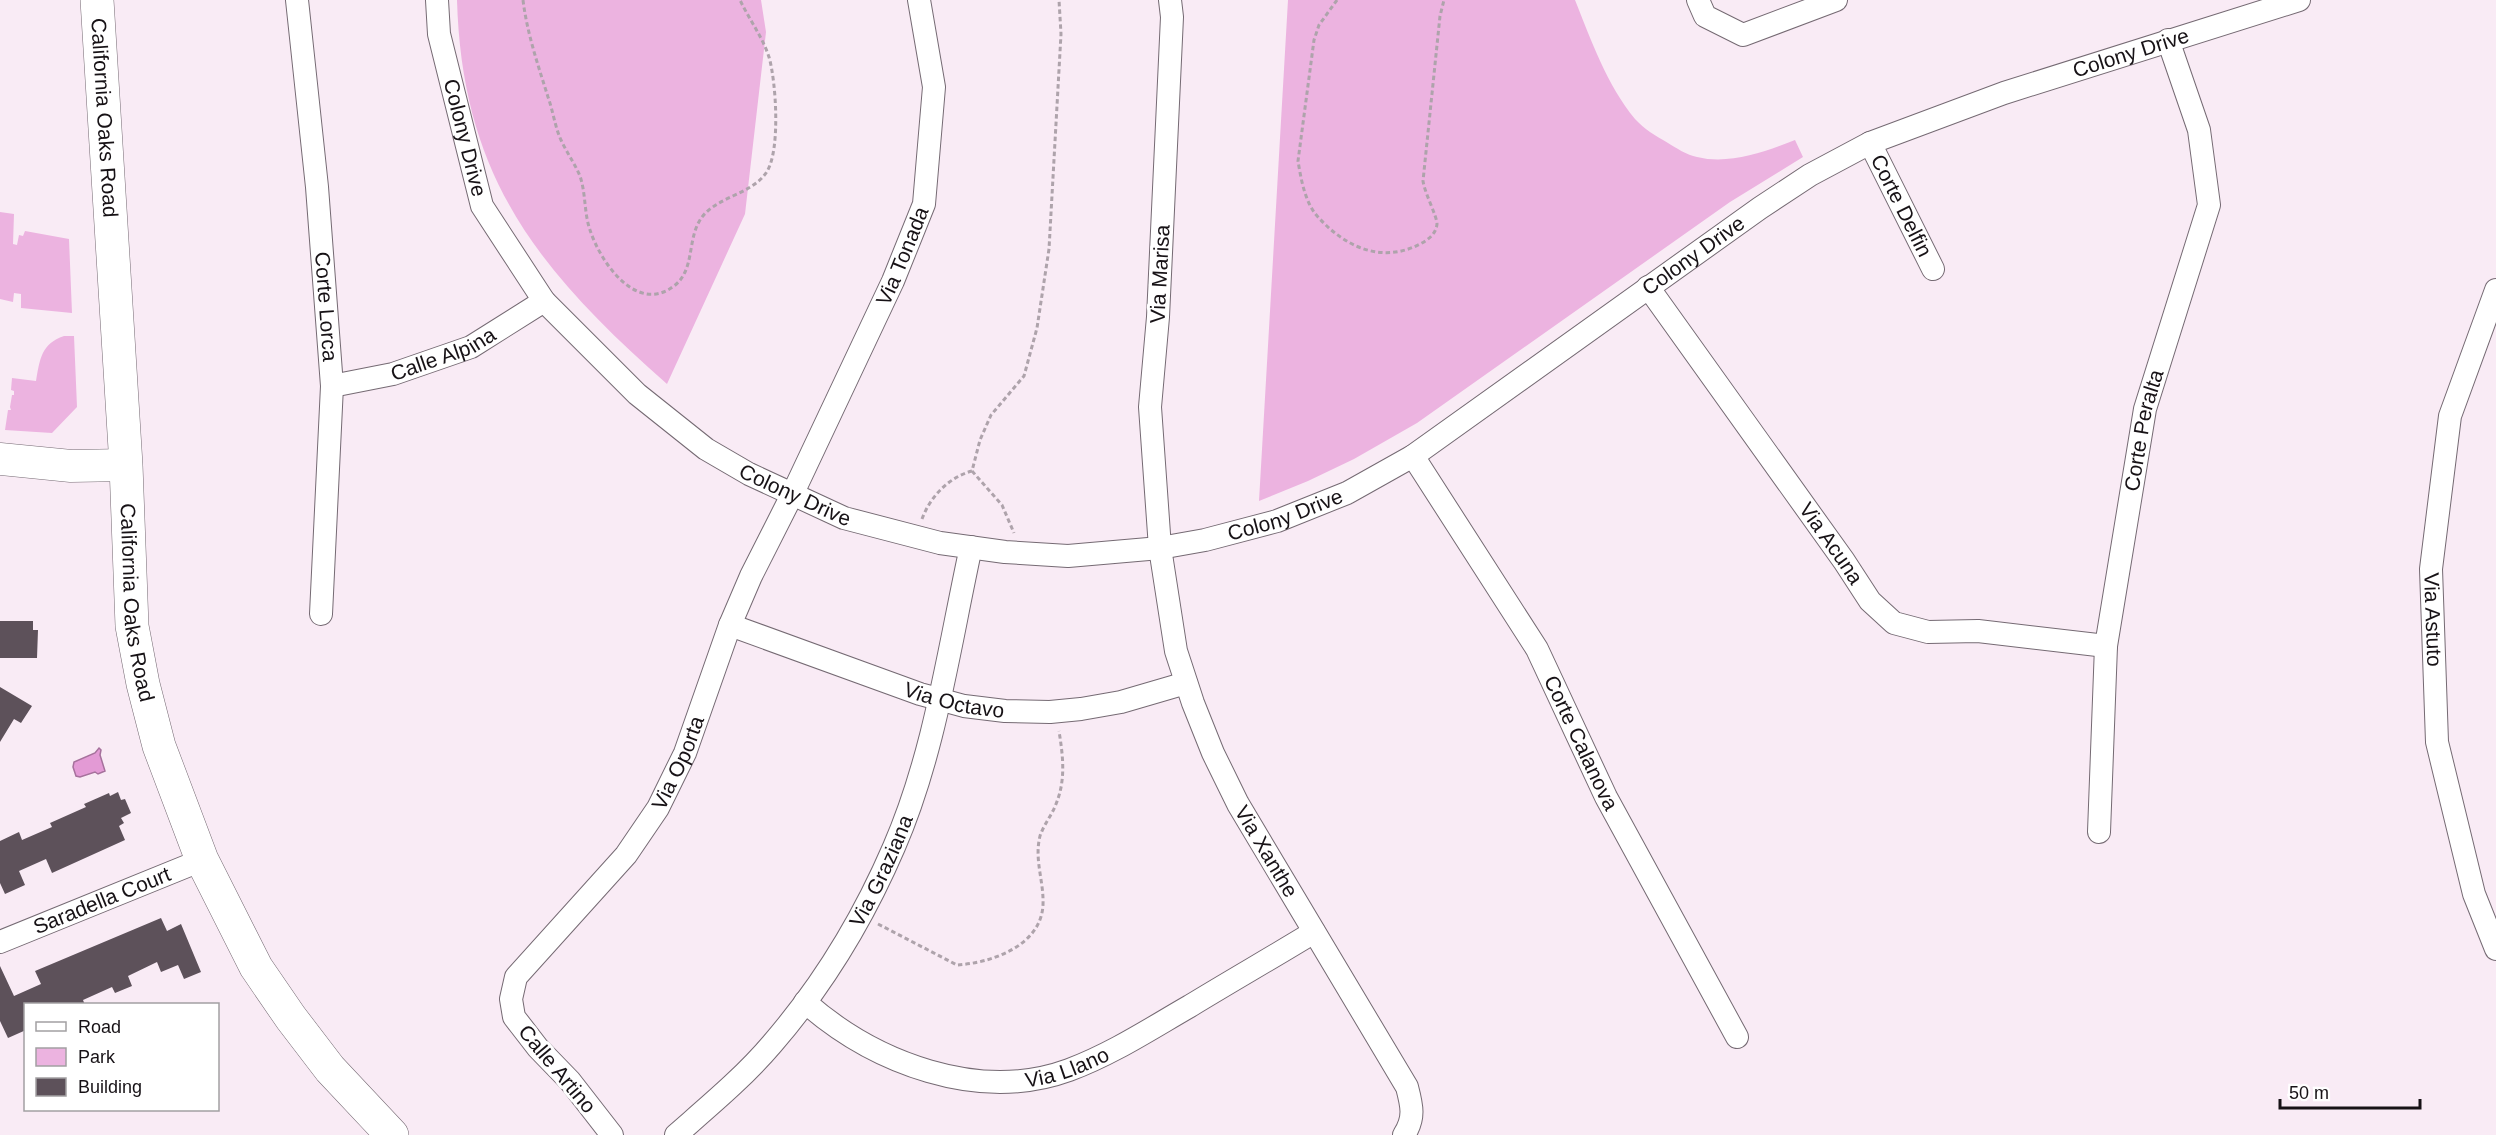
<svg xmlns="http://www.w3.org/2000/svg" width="2496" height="1135" font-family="Arial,sans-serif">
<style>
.green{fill:#ecb3e0}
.water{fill:#e39ad5;stroke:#a6719c;stroke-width:1.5}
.building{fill:#5d515a}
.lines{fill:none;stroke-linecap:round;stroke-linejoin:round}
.minor-casing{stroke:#756a73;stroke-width:24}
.secondary-casing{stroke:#756a73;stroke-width:33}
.primary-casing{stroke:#756a73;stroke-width:34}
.path{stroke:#aea3ab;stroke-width:3;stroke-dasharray:4.5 3;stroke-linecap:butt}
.minor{stroke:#fff;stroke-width:22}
.secondary{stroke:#fff;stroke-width:32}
.primary{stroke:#fff;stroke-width:33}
.labels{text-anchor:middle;stroke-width:6;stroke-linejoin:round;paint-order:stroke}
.street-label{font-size:21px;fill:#171216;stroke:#fff}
</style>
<rect width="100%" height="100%" fill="#f9ebf5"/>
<path class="green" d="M457 0H761L766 32 745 214 667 384C539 271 462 178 457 0Z
M1288 0H1575C1591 40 1607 85 1635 119 1644 129 1656 136 1668 143 1676 148 1687 155 1697 157 1729 165 1765 152 1795 140L1803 157 1730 202 1417 423 1354 459 1308 481 1259 501Z
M0 212 14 214 13 244 17 245 19 235 23 236 25 231 69 239 72 313 21 308V294L14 293 13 302 0 299Z
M64 336H74L77 407 52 433 5 430 8 410H11L10 407 12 395H14V391L11 390 12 378 36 381C40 359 41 344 64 336Z"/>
<path class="water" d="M99 748 101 750 100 755 105 771 98 774 95 772 80 777 76 776 73 767 74 762 95 753Z"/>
<path class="building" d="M0 621H33V630H38L37 658H0Z
M0 687 32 706 21 723 14 719 0 742Z
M118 792 121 800 125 799 131 813 121 818 124 823 119 826 125 840 52 873 46 859 19 871 25 885 5 894 0 883V841L19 832 22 840 52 827 50 823 86 807 84 804 109 793 110 796Z
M161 918 167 931 181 924 201 972 184 979 178 965 161 972 157 962 128 976 132 986 115 993 112 987 83 1000 85 1005H26V1030L8 1038 0 1021V966L14 996 41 984 35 971Z"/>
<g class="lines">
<g class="minor-casing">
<g id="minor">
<path id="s1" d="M297 0 317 187 332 386 321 614"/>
<path id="s2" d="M437 0 439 34 482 206 544 301 637 394 706 449 749 474 844 518 940 543 1005 552 1068 556 1160 548 1205 540 1277 521 1347 493 1413 456 1760 208 1810 175 1870 143 2004 93 2299 0"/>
<path id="s3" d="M1170 0 1172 17 1158 317 1150 407 1160 548 1176 651 1193 703 1213 753 1238 804 1407 1087C1412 1106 1415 1118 1404 1135"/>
<path d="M1698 0 1705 16 1743 35 1836 0"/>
<path id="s4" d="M1870 143 1933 269"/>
<path id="s5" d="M1648 287 1844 561 1870 601 1894 623 1928 632 1978 631 2106 646"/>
<path id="s6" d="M2496 290 2450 416 2431 569 2437 742 2474 894 2496 949"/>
<path id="s7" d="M332 386 393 374 471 347 544 301"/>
<path id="s8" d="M1413 456 1537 649 1606 797 1737 1037"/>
<path id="s9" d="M730 625 920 694 964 706 1005 711 1050 712 1081 709 1121 702 1186 683"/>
<path id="s10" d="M2099 832 2106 646 2145 409 2209 205 2199 130 2168 40"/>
<path id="s11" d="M0 942 202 860"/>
<path id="s12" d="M805 1002C874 1063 979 1103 1069 1070 1112 1054 1150 1029 1190 1006 1231 981 1273 957 1314 932"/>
<path id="s13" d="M612 1135 570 1081 538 1048 514 1017 511 999 516 977 626 855 658 808 685 753 730 625 751 576 792 495 893 281 924 204 934 87 919 0"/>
<path id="s14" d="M676 1135C709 1106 744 1077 772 1044 823 985 863 919 894 847 935 753 949 647 971 547"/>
</g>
</g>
<g class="secondary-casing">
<path id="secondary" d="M0 459 71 466 126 465"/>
</g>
<g class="primary-casing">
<g id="primary">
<path id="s15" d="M97 0 126 465 132 626 143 684 159 746 202 860 256 967 291 1018 330 1069 392 1135"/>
</g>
</g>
<path class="path" d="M523 0C527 33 538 65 548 97 553 111 555 127 561 140 567 153 575 164 580 176 586 194 584 213 590 230 600 261 636 315 674 286 695 270 687 241 700 220 714 197 751 195 766 173 781 152 776 81 769 57 762 36 749 19 740 0
M1337 0 1319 25 1314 40 1298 161C1301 179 1305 203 1318 217 1345 247 1382 264 1420 244 1428 240 1436 234 1437 224 1437 216 1425 194 1423 181L1440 16 1444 0
M972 471 1002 505 1014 533
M922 519C930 497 949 477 972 471L980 440 991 415 1024 376 1037 328 1049 249 1061 34 1059 0
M878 924 957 965C991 963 1041 946 1043 905 1044 881 1034 860 1040 836 1044 824 1052 815 1056 804 1066 780 1063 756 1059 731"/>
<use href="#minor" class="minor"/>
<use href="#secondary" class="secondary"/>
<use href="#primary" class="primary"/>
</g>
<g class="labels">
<g class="street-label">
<text dy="7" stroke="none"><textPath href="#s2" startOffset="2121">Colony Drive</textPath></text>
<text dy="7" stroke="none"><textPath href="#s15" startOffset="118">California Oaks Road</textPath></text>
<text dy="7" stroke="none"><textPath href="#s2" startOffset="141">Colony Drive</textPath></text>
<text dy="7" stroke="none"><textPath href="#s4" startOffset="70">Corte Delfin</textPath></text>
<text dy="7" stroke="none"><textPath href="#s13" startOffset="1020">Via Tonada</textPath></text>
<text dy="7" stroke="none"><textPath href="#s2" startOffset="1635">Colony Drive</textPath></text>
<text transform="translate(1160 274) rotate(-87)" y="7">Via Marisa</text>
<text dy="7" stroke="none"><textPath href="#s1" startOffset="308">Corte Lorca</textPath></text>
<text dy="7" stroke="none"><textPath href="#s7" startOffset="116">Calle Alpina</textPath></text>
<text dy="7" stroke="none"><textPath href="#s10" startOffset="405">Corte Peralta</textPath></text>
<text dy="7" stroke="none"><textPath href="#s2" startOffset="645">Colony Drive</textPath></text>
<text dy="7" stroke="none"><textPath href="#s2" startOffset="1149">Colony Drive</textPath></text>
<text dy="7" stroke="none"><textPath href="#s5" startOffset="315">Via Acuna</textPath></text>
<text dy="7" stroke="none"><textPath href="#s15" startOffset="604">California Oaks Road</textPath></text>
<text dy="7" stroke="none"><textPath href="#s6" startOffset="339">Via Astuto</textPath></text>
<text dy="7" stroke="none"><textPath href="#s9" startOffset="237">Via Octavo</textPath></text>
<text dy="7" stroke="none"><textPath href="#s8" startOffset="333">Corte Calanova</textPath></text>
<text dy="7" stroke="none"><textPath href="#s13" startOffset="465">Via Oporta</textPath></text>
<text dy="7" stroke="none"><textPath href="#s3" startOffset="874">Via Xanthe</textPath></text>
<text dy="7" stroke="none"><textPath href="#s14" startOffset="338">Via Graziana</textPath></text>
<text dy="7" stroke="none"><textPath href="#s11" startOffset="110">Saradella Court</textPath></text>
<text dy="7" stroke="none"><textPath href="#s12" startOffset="284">Via Llano</textPath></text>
<text transform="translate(557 1069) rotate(50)" y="7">Calle Artino</text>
</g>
</g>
<rect x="24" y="1003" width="195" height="108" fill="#ffffff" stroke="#a2a0a2" stroke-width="1.5"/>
<rect x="36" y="1022" width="30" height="9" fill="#ffffff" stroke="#a2a0a2" stroke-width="1.5"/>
<text x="78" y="1033" font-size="18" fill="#171216">Road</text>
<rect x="36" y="1048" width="30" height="18" fill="#ecb3e0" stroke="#a2a0a2" stroke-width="1.5"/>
<text x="78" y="1063" font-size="18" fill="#171216">Park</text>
<rect x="36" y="1078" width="30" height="18" fill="#5d515a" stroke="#a2a0a2" stroke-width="1.5"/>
<text x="78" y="1093" font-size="18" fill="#171216">Building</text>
<path d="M2280 1099v9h140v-9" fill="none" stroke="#171216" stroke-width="3"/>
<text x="2289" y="1099" font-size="18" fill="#171216" stroke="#ffffff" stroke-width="4.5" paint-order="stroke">50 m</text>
</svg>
